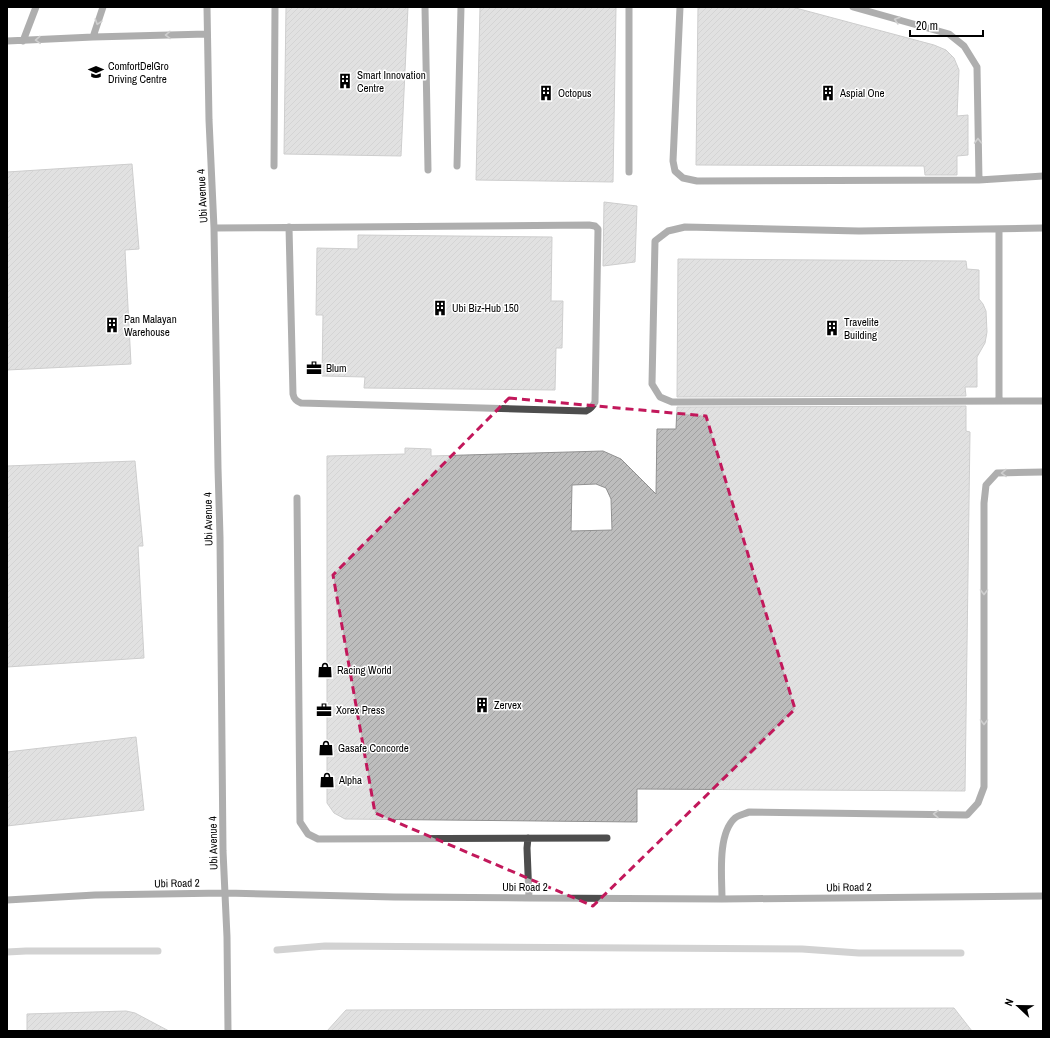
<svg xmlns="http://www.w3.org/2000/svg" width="1050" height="1038" font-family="'Archivo Narrow',sans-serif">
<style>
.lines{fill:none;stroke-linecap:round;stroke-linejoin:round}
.stream{stroke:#9b9b9b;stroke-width:7}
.building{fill:url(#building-hatch);stroke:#919191;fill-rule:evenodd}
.minor{stroke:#4d4d4d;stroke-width:7}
.oneway{stroke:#949494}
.marked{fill:none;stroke:#c2185b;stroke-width:3;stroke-dasharray:8 5;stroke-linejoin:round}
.labels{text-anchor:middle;stroke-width:3;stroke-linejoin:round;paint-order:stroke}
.poi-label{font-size:11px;fill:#000;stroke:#fff;text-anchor:start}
.street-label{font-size:11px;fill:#000;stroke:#fff}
</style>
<defs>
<pattern id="building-hatch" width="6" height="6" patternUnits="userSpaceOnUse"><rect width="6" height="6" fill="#bdbdbd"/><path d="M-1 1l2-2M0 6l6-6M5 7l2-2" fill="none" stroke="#a1a1a1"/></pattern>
</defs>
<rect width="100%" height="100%" fill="#fff"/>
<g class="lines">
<path class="stream" d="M277 950 325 946 802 949 859 953H961
M7 952 26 951H158"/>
</g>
<path class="building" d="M286 7H408L401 156 284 154Z
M480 7H616L613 182 476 180Z
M698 7H792L934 45 946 50 954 58 959 70 957 116 968 115V155L957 156V175H925L924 166 696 165Z
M132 164 139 249 125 250 131 364 7 370V172Z
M604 202 637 206 635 262 603 266Z
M358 235 552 237 551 301H563L562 348H556L555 390 364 388 365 377 322 376 323 315H316L317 248 358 249Z
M678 259 966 261 967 269 979 270V299L983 304 986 311 987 332 985 343 977 357V387H965L966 396 677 397Z
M966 406V431L970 432 965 791 637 789V822L345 819 334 813 327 803V456L405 454V448L431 449V456L603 451 621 459 656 494 657 429H676L677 407ZM596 484 606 488 611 499 612 530 571 531 572 485Z
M135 461 143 546H138L144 658 7 667V466Z
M136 737 144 810 7 826V752Z
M954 1008 972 1031H327L346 1010Z
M126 1011 135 1013 169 1031H27V1014Z"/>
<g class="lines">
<path class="minor" d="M207 7 209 120 214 228 218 468 220 537 223 851 227 937 228 1031
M425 7 428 170
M680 7 673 161 675 171 683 178 697 181 979 180 1043 176
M853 7 949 34 964 46 977 67 979 180
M93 37 103 7
M7 41 93 37 207 34
M23 41 36 7
M274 166 275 7
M457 166 461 7
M629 172V7
M214 228 589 225 595 226 598 229 595 402C593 406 591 409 586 411L301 403C296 401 294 399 293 394L289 227
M1043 228 859 231 685 227 668 231 655 241 652 384 660 397 672 402 1043 401
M999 229V401
M297 498 300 822 308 834 318 839 607 838
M528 838 527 848 529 898
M722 899C722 877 717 834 735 818 738 815 745 814 749 812L967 815 978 803 984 787V503L986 485 997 473 1043 472
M7 900 95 895 225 893 394 897 529 898 722 899 1043 896"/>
</g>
<defs><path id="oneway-chevron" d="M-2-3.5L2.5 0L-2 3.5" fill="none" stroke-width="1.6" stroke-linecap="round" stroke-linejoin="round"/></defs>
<g class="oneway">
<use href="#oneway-chevron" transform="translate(897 20) rotate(-164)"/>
<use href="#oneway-chevron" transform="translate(98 22) rotate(108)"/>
<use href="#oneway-chevron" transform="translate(168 35) rotate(179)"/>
<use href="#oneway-chevron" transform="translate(38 40) rotate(177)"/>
<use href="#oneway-chevron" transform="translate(978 141) rotate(-91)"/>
<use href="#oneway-chevron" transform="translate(1004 473) rotate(179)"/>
<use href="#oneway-chevron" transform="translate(984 592) rotate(90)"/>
<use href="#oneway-chevron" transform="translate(984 722) rotate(90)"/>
<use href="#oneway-chevron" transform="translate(936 814) rotate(-179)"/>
</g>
<path d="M0 0H1050V1038H0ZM509 398 706 416 795 709 593 906 375 813 333 575Z" fill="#fff" fill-opacity=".55" fill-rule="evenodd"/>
<path class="marked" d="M509 398 706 416 795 709 593 906 375 813 333 575Z"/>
<defs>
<g id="school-bare" transform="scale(1.2)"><path d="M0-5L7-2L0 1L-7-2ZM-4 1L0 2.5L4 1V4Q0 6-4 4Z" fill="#000" stroke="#fff" stroke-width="2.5" paint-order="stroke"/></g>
<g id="building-bare" transform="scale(1.2)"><path d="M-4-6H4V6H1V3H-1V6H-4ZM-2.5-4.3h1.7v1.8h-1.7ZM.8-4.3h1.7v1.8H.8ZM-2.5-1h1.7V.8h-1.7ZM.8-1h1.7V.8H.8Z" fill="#000" stroke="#fff" stroke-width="2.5" paint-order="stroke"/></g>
<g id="office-bare" transform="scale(1.2)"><path d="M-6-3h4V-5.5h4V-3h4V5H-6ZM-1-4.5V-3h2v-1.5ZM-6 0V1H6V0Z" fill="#000" stroke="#fff" stroke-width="2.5" paint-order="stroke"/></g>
<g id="shop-bare" transform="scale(1.2)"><path d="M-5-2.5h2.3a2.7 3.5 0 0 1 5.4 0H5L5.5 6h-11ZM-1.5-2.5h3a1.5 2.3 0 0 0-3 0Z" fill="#000" stroke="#fff" stroke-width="2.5" paint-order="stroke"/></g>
</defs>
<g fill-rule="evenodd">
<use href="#school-bare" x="96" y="72"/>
<use href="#building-bare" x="345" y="81"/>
<use href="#building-bare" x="546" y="93"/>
<use href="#building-bare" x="828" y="93"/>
<use href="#building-bare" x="440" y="308"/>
<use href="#building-bare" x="112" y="325"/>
<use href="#building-bare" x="832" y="328"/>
<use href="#office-bare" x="314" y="368"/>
<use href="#shop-bare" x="325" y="670"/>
<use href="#building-bare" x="482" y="705"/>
<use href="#office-bare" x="324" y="710"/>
<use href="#shop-bare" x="326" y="748"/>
<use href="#shop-bare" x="327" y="780"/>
</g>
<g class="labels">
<g class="poi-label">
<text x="108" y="70">ComfortDelGro<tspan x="108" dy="13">Driving Centre</tspan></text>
<text x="357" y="79">Smart Innovation<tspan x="357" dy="13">Centre</tspan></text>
<text x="558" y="97">Octopus</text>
<text x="840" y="97">Aspial One</text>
<text x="452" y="312">Ubi Biz-Hub 150</text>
<text x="124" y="323">Pan Malayan<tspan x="124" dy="13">Warehouse</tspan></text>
<text x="844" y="326">Travelite<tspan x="844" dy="13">Building</tspan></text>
<text x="326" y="372">Blum</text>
<text x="337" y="674">Racing World</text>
<text x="494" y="709">Zervex</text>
<text x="336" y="714">Xorex Press</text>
<text x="338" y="752">Gasafe Concorde</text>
<text x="339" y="784">Alpha</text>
</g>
<g class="street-label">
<text transform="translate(202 196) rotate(-93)" y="4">Ubi Avenue 4</text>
<text transform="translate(208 519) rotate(-91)" y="4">Ubi Avenue 4</text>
<text transform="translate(213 843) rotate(-91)" y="4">Ubi Avenue 4</text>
<text transform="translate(177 883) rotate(-1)" y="4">Ubi Road 2</text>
<text x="525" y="891">Ubi Road 2</text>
<text transform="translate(849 887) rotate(-1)" y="4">Ubi Road 2</text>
</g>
</g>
<rect width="1050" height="1038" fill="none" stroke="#000000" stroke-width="16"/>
<g transform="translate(1018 1006) rotate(292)" stroke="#ffffff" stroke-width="3" paint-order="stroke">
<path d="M0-3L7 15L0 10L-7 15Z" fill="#000000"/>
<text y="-6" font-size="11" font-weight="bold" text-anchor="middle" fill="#000000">N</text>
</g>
<path d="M910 30v6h73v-6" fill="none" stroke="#000000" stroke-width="2"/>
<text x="916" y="30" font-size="12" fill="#000000" stroke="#ffffff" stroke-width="3" paint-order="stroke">20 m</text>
</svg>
